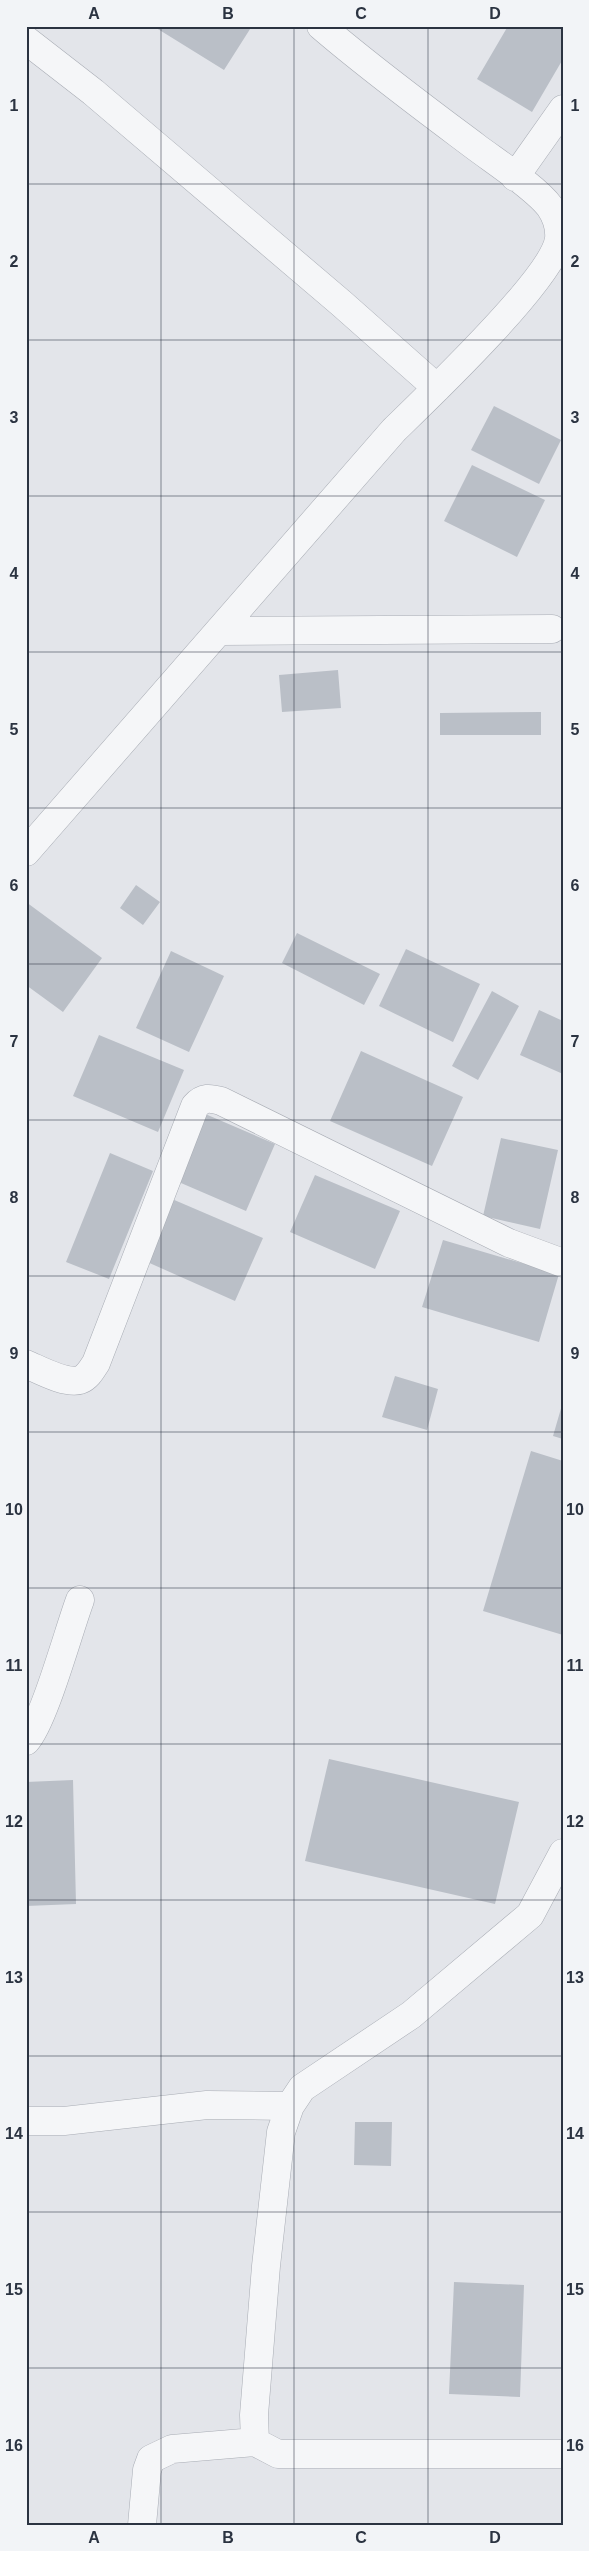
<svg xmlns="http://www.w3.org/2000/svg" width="589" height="2551" font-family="Helvetica,sans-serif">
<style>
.building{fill:#babfc7}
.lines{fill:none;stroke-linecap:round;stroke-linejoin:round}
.street-casing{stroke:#a8acb4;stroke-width:29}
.street{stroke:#f5f6f8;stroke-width:28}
.grid{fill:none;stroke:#2b3341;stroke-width:1;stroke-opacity:0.55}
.neatline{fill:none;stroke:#2b3341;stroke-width:2}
.grid-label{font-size:16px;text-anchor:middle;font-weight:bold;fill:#2b3341}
</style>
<rect width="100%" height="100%" fill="#e3e5ea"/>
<path class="building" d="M153 26H252L224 70Z
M508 26H563V59L532 112 477 79Z
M494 406 561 440 539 484 471 450Z
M472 465 545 500 517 557 444 521Z
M338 670 341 708 282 712 279 675Z
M541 712V735H440V713Z
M136 885 160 902 143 925 120 908Z
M26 902 102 958 63 1012 26 985Z
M297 933 380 974 364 1005 282 963Z
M406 949 480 984 453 1042 379 1006Z
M171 951 224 976 189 1052 136 1028Z
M492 991 519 1006 478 1080 452 1066Z
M539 1010 563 1021V1074L520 1055Z
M99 1035 184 1070 158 1132 73 1096Z
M361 1051 463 1097 432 1166 330 1121Z
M203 1113 275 1144 246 1211 174 1180Z
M501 1138 558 1150 540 1229 483 1216Z
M110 1153 153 1171 109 1279 66 1262Z
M315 1175 400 1211 375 1269 290 1232Z
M172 1199 263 1238 235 1301 145 1261Z
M443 1240 559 1274 539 1342 422 1307Z
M395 1376 438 1389 427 1430 382 1417Z
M562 1405H563V1439L553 1436Z
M531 1451 563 1461V1635L483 1611Z
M329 1759 519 1802 495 1904 305 1861Z
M73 1780 76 1904 26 1906V1782Z
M355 2122H392L391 2166 354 2165Z
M454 2282 524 2285 520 2397 449 2394Z"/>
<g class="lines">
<g class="street-casing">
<path id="street" d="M26 40 93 92 341 303 437 388
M515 177 563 109
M221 631 552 629
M26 852 394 430C427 398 553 278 559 239 560 228 556 216 550 207 536 188 496 162 476 147 424 108 371 69 321 26
M26 1364C40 1370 65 1384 80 1380 88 1377 92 1369 96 1363L195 1106C203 1097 210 1098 221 1101L509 1243 563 1263
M26 1741C44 1722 69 1629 80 1600
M563 1853 530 1915 411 2015 302 2088 290 2106 281 2132 266 2266 254 2415 255 2442 278 2454H563
M26 2121H64L207 2105 290 2106
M142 2525 147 2470 151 2459 172 2449 255 2442"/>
</g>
<use href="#street" class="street"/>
</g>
<path class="grid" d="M161 26V2525M294 26V2525M428 26V2525M26 184H563M26 340H563M26 496H563M26 652H563M26 808H563M26 964H563M26 1120H563M26 1276H563M26 1432H563M26 1588H563M26 1744H563M26 1900H563M26 2056H563M26 2212H563M26 2368H563"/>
<rect width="589" height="2551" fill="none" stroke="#f2f4f7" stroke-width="55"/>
<rect x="28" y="28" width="534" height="2496" class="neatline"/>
<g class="grid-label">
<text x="94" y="19">A</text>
<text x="228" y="19">B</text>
<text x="361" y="19">C</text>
<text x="495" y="19">D</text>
<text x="14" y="111">1</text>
<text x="575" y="111">1</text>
<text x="14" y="267">2</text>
<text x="575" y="267">2</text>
<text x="14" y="423">3</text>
<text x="575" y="423">3</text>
<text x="14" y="579">4</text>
<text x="575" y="579">4</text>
<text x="14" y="735">5</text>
<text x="575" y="735">5</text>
<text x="14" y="891">6</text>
<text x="575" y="891">6</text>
<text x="14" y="1047">7</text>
<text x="575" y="1047">7</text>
<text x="14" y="1203">8</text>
<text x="575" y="1203">8</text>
<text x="14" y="1359">9</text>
<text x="575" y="1359">9</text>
<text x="14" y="1515">10</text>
<text x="575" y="1515">10</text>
<text x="14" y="1671">11</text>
<text x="575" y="1671">11</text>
<text x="14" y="1827">12</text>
<text x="575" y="1827">12</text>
<text x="14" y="1983">13</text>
<text x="575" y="1983">13</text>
<text x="14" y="2139">14</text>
<text x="575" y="2139">14</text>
<text x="14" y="2295">15</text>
<text x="575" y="2295">15</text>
<text x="14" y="2451">16</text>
<text x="575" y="2451">16</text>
<text x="94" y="2543">A</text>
<text x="228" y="2543">B</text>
<text x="361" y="2543">C</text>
<text x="495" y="2543">D</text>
</g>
</svg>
